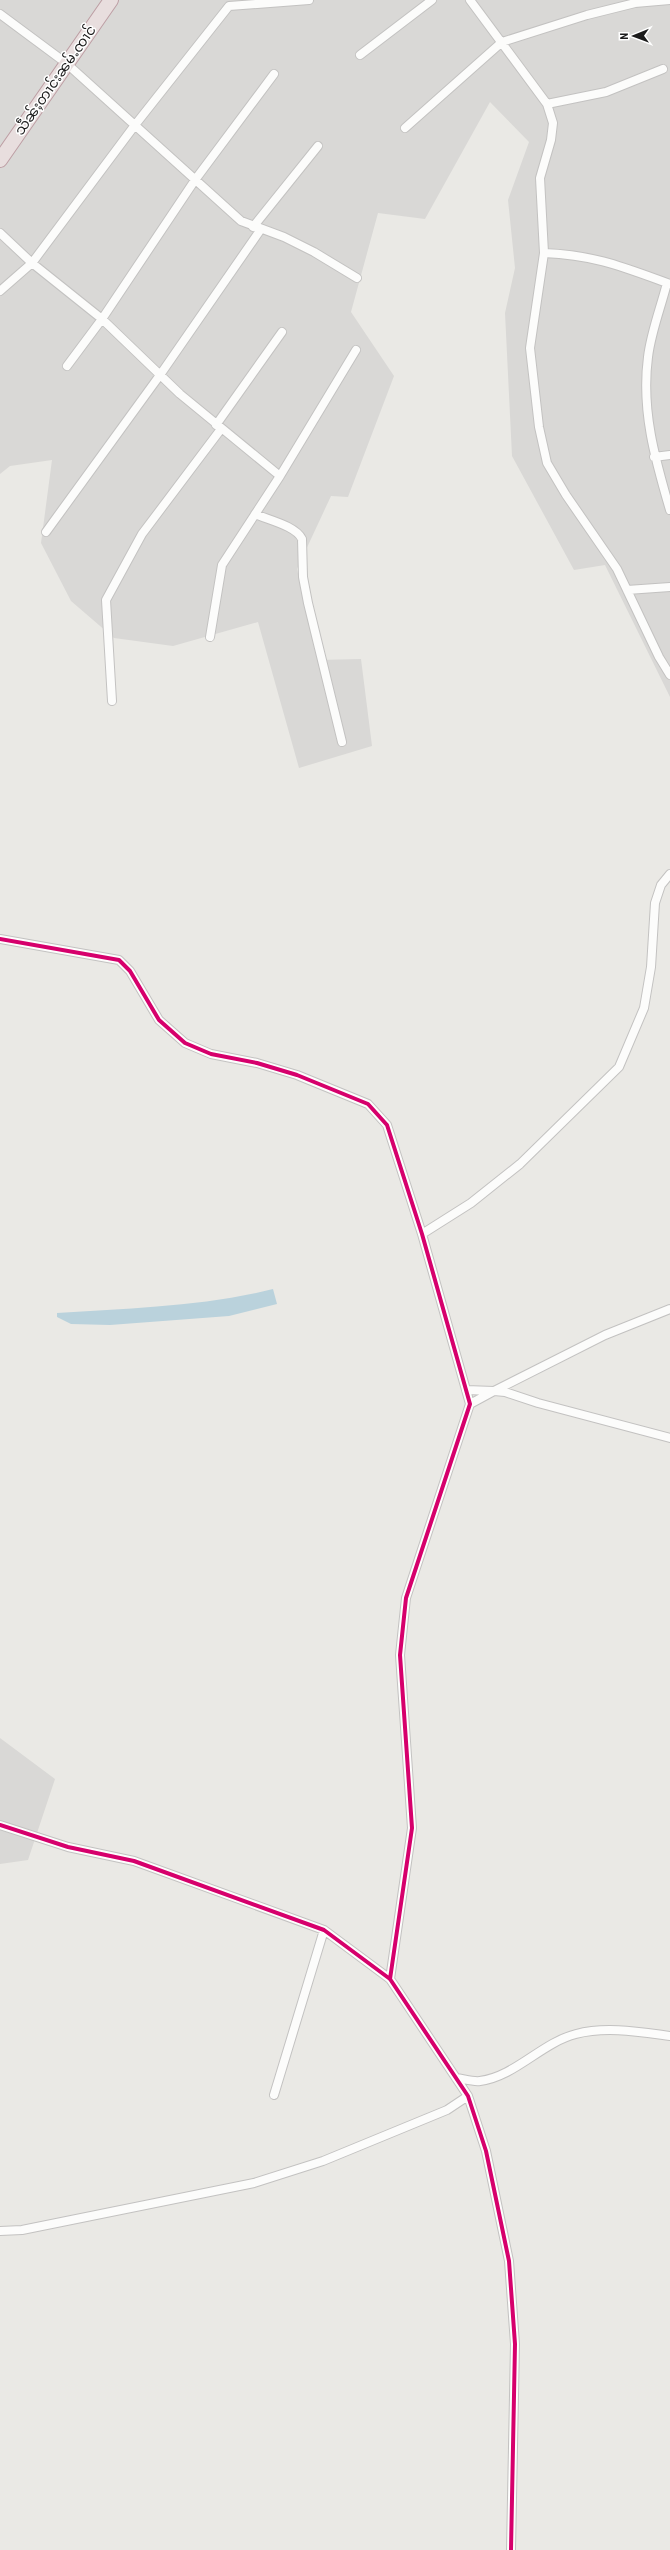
<svg xmlns="http://www.w3.org/2000/svg" width="670" height="2550" font-family="'Roboto Condensed','Noto Sans Myanmar',sans-serif">
<style>
.residential{fill:#d9d8d6}
.water{fill:#bad2dc}
.lines{fill:none;stroke-linecap:round;stroke-linejoin:round}
.street-casing{stroke:#c3c2c1;stroke-width:10}
.highway-casing{stroke:#bd9ea4;stroke-width:16}
.street{stroke:#fcfcfb;stroke-width:8}
.highway{stroke:#e8dede;stroke-width:14}
.cycleway-casing{stroke:#fff;stroke-width:6}
.cycleway{stroke:#d6006c;stroke-width:4}
.labels{text-anchor:middle;stroke-width:3;stroke-linejoin:round;paint-order:stroke}
.street-label{font-size:14px;fill:#1c1c1c;stroke:#fff}
</style>
<rect width="100%" height="100%" fill="#eae9e5"/>
<path class="residential" d="M0 0H670V697L605 565 574 570 512 456 505 313 515 268 508 200 529 142 490 102 425 219 378 213 351 312 394 376 348 497 331 496 297 569 318 660 361 659 372 746 299 768 258 622 173 646 114 638 71 601 41 543 52 460 10 466 0 474Z
M0 1738 55 1779 28 1860 0 1864Z"/>
<path class="water" d="M273 1289 277 1304 229 1316 110 1325 71 1324 57 1317V1313C129 1308 202 1307 273 1289Z"/>
<g class="lines">
<g class="street-casing">
<path id="street" d="M470 0 547 104 553 123 551 140 540 178 544 253 530 348 539 427 547 463 566 495 617 569 659 657 670 675
M0 14 66 63 241 221 284 237 314 252 357 278
M360 55 432 0
M547 104 606 92 663 69
M405 128 502 42 587 15 635 3 670 0
M253 227 318 146
M0 233 32 263 102 319 180 394 280 476
M544 253C595 255 623 267 670 284
M667 283C661 307 651 332 648 357 641 410 655 459 670 510
M0 291 32 263 135 125 229 6 309 0
M67 366 102 319 195 180 274 74
M216 425 282 332
M654 457 670 455
M255 514C269 520 296 526 302 539L303 577 308 603 342 742
M46 532 160 375 261 229
M627 590 670 587
M210 637 222 565 280 476 356 350
M112 701 106 600 142 534 221 429
M0 939 119 960 130 971 159 1020 185 1043 211 1054 257 1063 297 1075 368 1104 387 1125 422 1234 470 1404 406 1598 400 1655 412 1828 390 1979
M422 1234 471 1203 520 1164 619 1067 644 1008 651 967 655 903 661 885 670 874
M466 1390 494 1391 605 1335 670 1309
M470 1404 494 1391 505 1392 538 1403 670 1438
M0 1825 68 1847 134 1861 324 1930 390 1979 468 2096 486 2151 509 2261 515 2344 511 2550
M456 2078C464 2079 473 2082 480 2081 516 2076 541 2043 576 2034 606 2026 640 2032 670 2036
M274 2095 324 1930
M0 2231 22 2230 254 2183 323 2161 447 2110 468 2096"/>
</g>
<g class="highway-casing">
<path id="highway" d="M0 160 111 0"/>
</g>
<use href="#street" class="street"/>
<use href="#highway" class="highway"/>
<g class="cycleway-casing">
<path id="cycleway" d="M0 939 119 960 130 971 159 1020 185 1043 211 1054 257 1063 297 1075 368 1104 387 1125 422 1234 470 1404 406 1598 400 1655 412 1828 390 1979
M0 1825 68 1847 134 1861 324 1930 390 1979 468 2096 486 2151 509 2261 515 2344 511 2550"/>
</g>
<use href="#cycleway" class="cycleway"/>
</g>
<g class="labels">
<g class="street-label">
<text transform="translate(55 80) rotate(-55)" y="5">သဵၼ်ႈတၢင်းၼမ်ႉၸၢင်</text>
</g>
</g>
<g transform="translate(634 36) rotate(269)" stroke="#ffffff" stroke-width="3" paint-order="stroke">
<path d="M0-3L7 15L0 10L-7 15Z" fill="#1c1c1c"/>
<text y="-6" font-size="11" font-weight="bold" text-anchor="middle" fill="#1c1c1c">N</text>
</g>
</svg>
